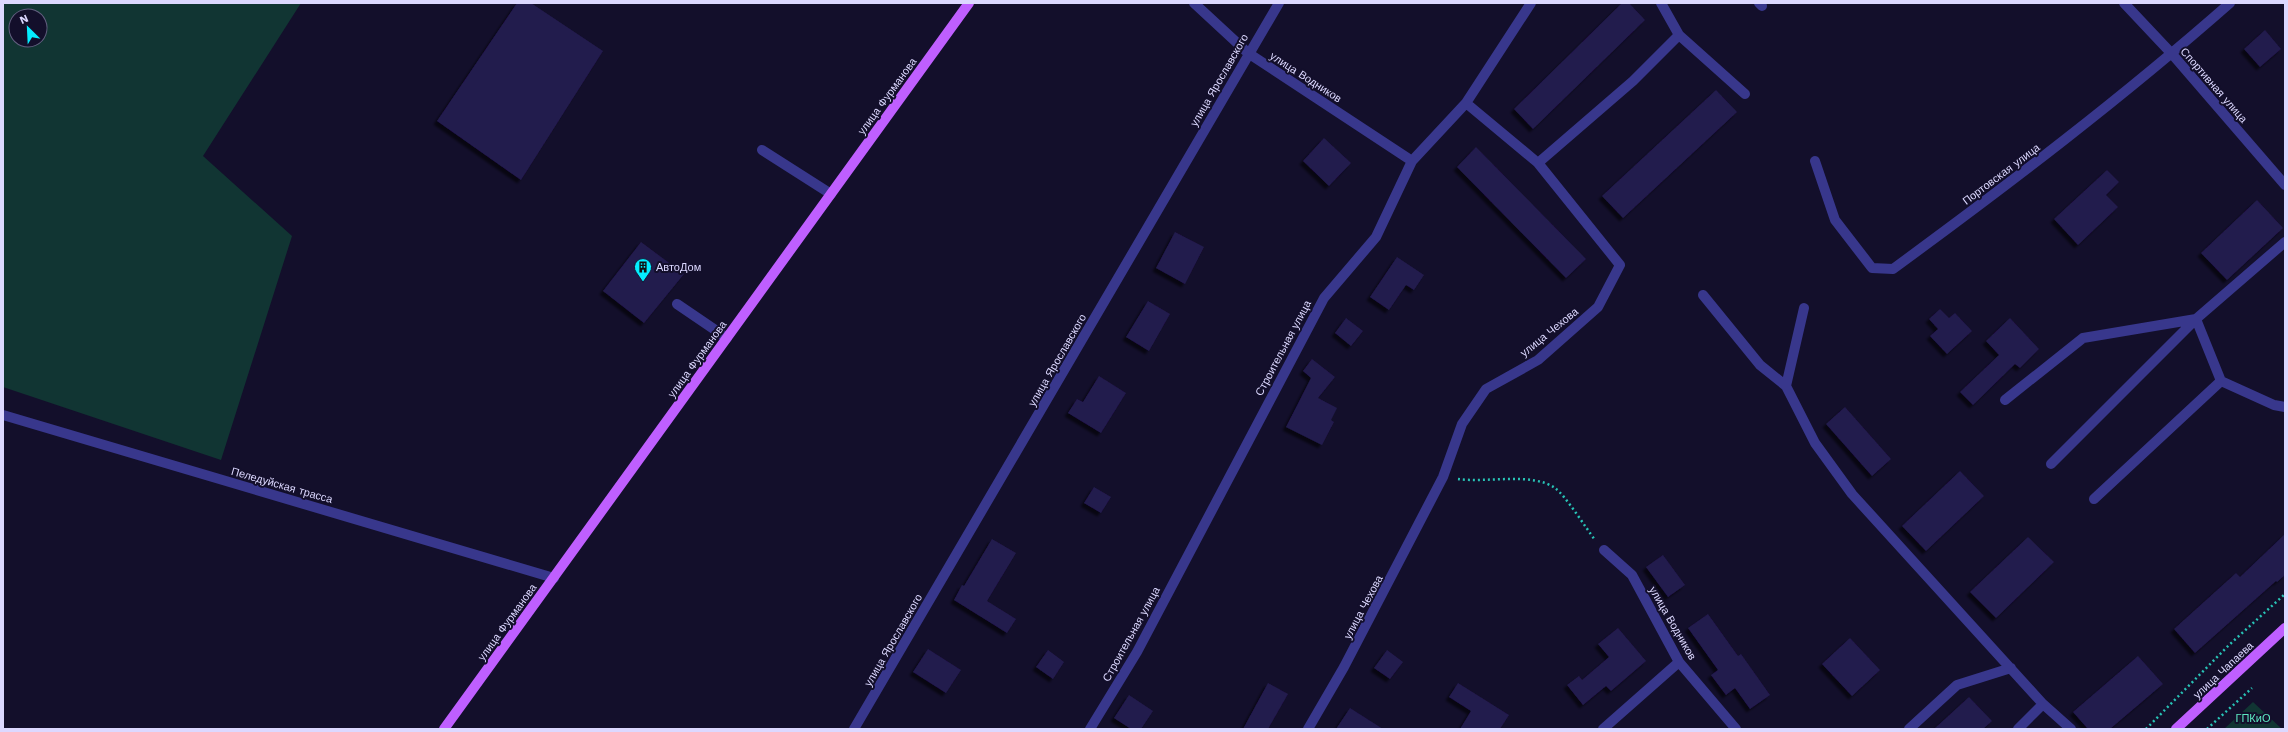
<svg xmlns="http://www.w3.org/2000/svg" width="2288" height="732" font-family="'Work Sans',sans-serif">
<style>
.green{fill:#113533;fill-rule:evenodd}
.building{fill:#231a4d;filter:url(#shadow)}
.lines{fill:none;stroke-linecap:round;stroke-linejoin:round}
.path{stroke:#28c3b6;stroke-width:2.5;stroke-dasharray:2 3;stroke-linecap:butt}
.minor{stroke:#38378c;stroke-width:10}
.major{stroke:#bf5fff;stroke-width:10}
.labels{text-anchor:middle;stroke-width:4;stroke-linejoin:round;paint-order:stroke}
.street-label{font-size:11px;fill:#dcd8ff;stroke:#130f2b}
.poi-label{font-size:11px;fill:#dcd8ff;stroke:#130f2b;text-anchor:start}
.park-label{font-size:11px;fill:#5ce8c1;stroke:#130f2b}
</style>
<defs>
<filter id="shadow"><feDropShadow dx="-3.5" dy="3.5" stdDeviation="1" flood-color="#0009"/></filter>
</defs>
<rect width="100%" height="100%" fill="#130f2b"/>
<path class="green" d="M3 3H301L203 156 292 236 221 460 3 387ZM16 16H40V40H16Z
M2253 702 2282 729H2224Z"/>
<path class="building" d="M517 3H531L603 51 521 180 437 121Z
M1622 3H1629L1645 20 1533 129 1514 109Z
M2265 30 2281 49 2260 67 2244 49Z
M1716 90 1737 112 1623 218 1602 196Z
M1324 138 1351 163 1329 186 1303 161Z
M1476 147 1586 259 1566 278 1457 167Z
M2107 170 2119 182 2106 195 2118 207 2078 245 2054 219Z
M2257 200 2283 228 2227 280 2201 253Z
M1175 232 1204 247 1185 284 1156 268Z
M641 242 684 274 644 323 603 291Z
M1397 257 1424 275 1414 290 1406 285 1389 310 1370 297Z
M1148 301 1170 314 1149 351 1126 337Z
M1940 309 1949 318 1955 313 1972 331 1947 354 1930 336 1938 329 1929 319Z
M1346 318 1363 331 1351 346 1335 333Z
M2010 318 2039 349 2020 368 2015 364 1973 405 1960 392 1999 355 1986 341Z
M1312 359 1335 377 1318 398 1337 408 1331 420 1334 422 1322 445 1286 427 1311 378 1303 371Z
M1099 376 1126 393 1101 433 1068 413 1077 399 1083 402Z
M1845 407 1891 459 1872 476 1826 424Z
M1960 471 1984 496 1926 551 1902 526Z
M1094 487 1111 497 1101 513 1084 503Z
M2285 534V575L2277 582 2276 581 2195 653 2174 629 2236 573 2240 577Z
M2028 537 2054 562 1996 618 1970 592Z
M992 539 1016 553 987 601 1016 619 1007 633 954 600 962 585 964 586Z
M1663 555 1685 585 1668 597 1646 567Z
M1708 614 1738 656 1741 654 1770 695 1750 709 1735 688 1726 695 1711 675 1718 670 1688 628Z
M1618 628 1646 661 1611 691 1606 686 1583 705 1567 685 1579 676 1582 680 1609 657 1598 644Z
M1850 638 1880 670 1852 696 1822 664Z
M928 649 961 670 946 693 913 672Z
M1048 650 1064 662 1053 679 1036 667Z
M1387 650 1403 662 1390 679 1374 668Z
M2138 656 2163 684 2110 729H2088L2073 712Z
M1268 683 1288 694 1268 729H1243Z
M1458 683 1509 715 1500 729H1460L1471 711 1449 697Z
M1129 695 1153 711 1141 729H1131L1114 718Z
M1969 697 1992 721 1983 729H1934Z
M1350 708 1383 729H1336Z"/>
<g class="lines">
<path class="path" d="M1458 479C1487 483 1532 472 1555 488 1565 495 1586 528 1595 540
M2146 729 2229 645 2285 594
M2207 729 2252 688"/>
<path class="minor" d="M1194 3 1248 53 1412 161
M1759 3 1762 6
M2124 3 2172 54 2285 185
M1679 35 1745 94
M762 150 831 194
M1815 161 1835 220 1872 268 1893 269C2009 184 2122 98 2230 3
M1538 163 1633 81 1679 35 1661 3
M1703 295 1760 365 1786 386
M677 304 727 338
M1804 308 1786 386 1815 443 1852 494 2043 704 2071 729
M2221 381 2274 405 2285 407
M2005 400 2083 338 2196 319 2285 242
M3 415 554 578
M2051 464 2196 319 2221 381 2094 499
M1604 550 1632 575 1679 662 1736 729
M854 729 1279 3
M1090 729 1137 652 1324 298 1376 237 1412 161 1466 103 1531 3
M1308 729 1344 667 1443 477 1462 424 1486 389 1538 360 1598 307 1620 265 1538 163 1466 103
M1603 729 1679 662
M1909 729 1957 685 2011 668
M2018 729 2043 704"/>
<path class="major" d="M444 729 969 3
M2176 729 2285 628"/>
</g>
<defs>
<g id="building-pin" transform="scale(0.9)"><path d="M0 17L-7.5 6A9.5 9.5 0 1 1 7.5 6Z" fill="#04edff" stroke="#130f2b"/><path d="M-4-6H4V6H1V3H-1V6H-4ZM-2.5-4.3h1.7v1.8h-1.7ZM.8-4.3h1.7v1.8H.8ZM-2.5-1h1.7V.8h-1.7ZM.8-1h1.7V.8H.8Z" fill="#111"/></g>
</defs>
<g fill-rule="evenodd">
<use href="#building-pin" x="643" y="267"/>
</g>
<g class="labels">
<g class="street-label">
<text transform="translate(1306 77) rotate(33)" y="4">улица Водников</text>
<text transform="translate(1219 80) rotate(-60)" y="4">улица Ярославского</text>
<text transform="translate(2214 85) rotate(49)" y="4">Спортивная улица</text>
<text transform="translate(887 96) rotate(-54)" y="4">улица Фурманова</text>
<text transform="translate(2001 174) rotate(-37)" y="4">Портовская улица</text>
<text transform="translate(1549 332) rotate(-39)" y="4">улица Чехова</text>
<text transform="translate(1283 348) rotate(-62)" y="4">Строительная улица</text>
<text transform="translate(697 359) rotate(-54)" y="4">улица Фурманова</text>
<text transform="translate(1057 360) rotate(-60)" y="4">улица Ярославского</text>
<text transform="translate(282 485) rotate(16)" y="4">Пеледуйская трасса</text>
<text transform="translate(1363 607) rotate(-62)" y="4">улица Чехова</text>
<text transform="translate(507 622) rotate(-54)" y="4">улица Фурманова</text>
<text transform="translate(1673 623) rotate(60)" y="4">улица Водников</text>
<text transform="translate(1131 634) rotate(-61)" y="4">Строительная улица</text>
<text transform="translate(893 640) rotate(-60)" y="4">улица Ярославского</text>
<text transform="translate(2223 670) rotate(-43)" y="4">улица Чапаева</text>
</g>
<g class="poi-label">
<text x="656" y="271">АвтоДом</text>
</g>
<g class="park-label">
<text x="2253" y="722">ГПКиО</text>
</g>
</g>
<rect width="2288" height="732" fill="none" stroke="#dcd8ff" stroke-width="8"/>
<g transform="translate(28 28) rotate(336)"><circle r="19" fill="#130f2b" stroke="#635f80"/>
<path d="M0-3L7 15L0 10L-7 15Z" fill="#04edff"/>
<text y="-6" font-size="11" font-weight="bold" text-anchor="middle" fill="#dcd8ff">N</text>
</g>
</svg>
